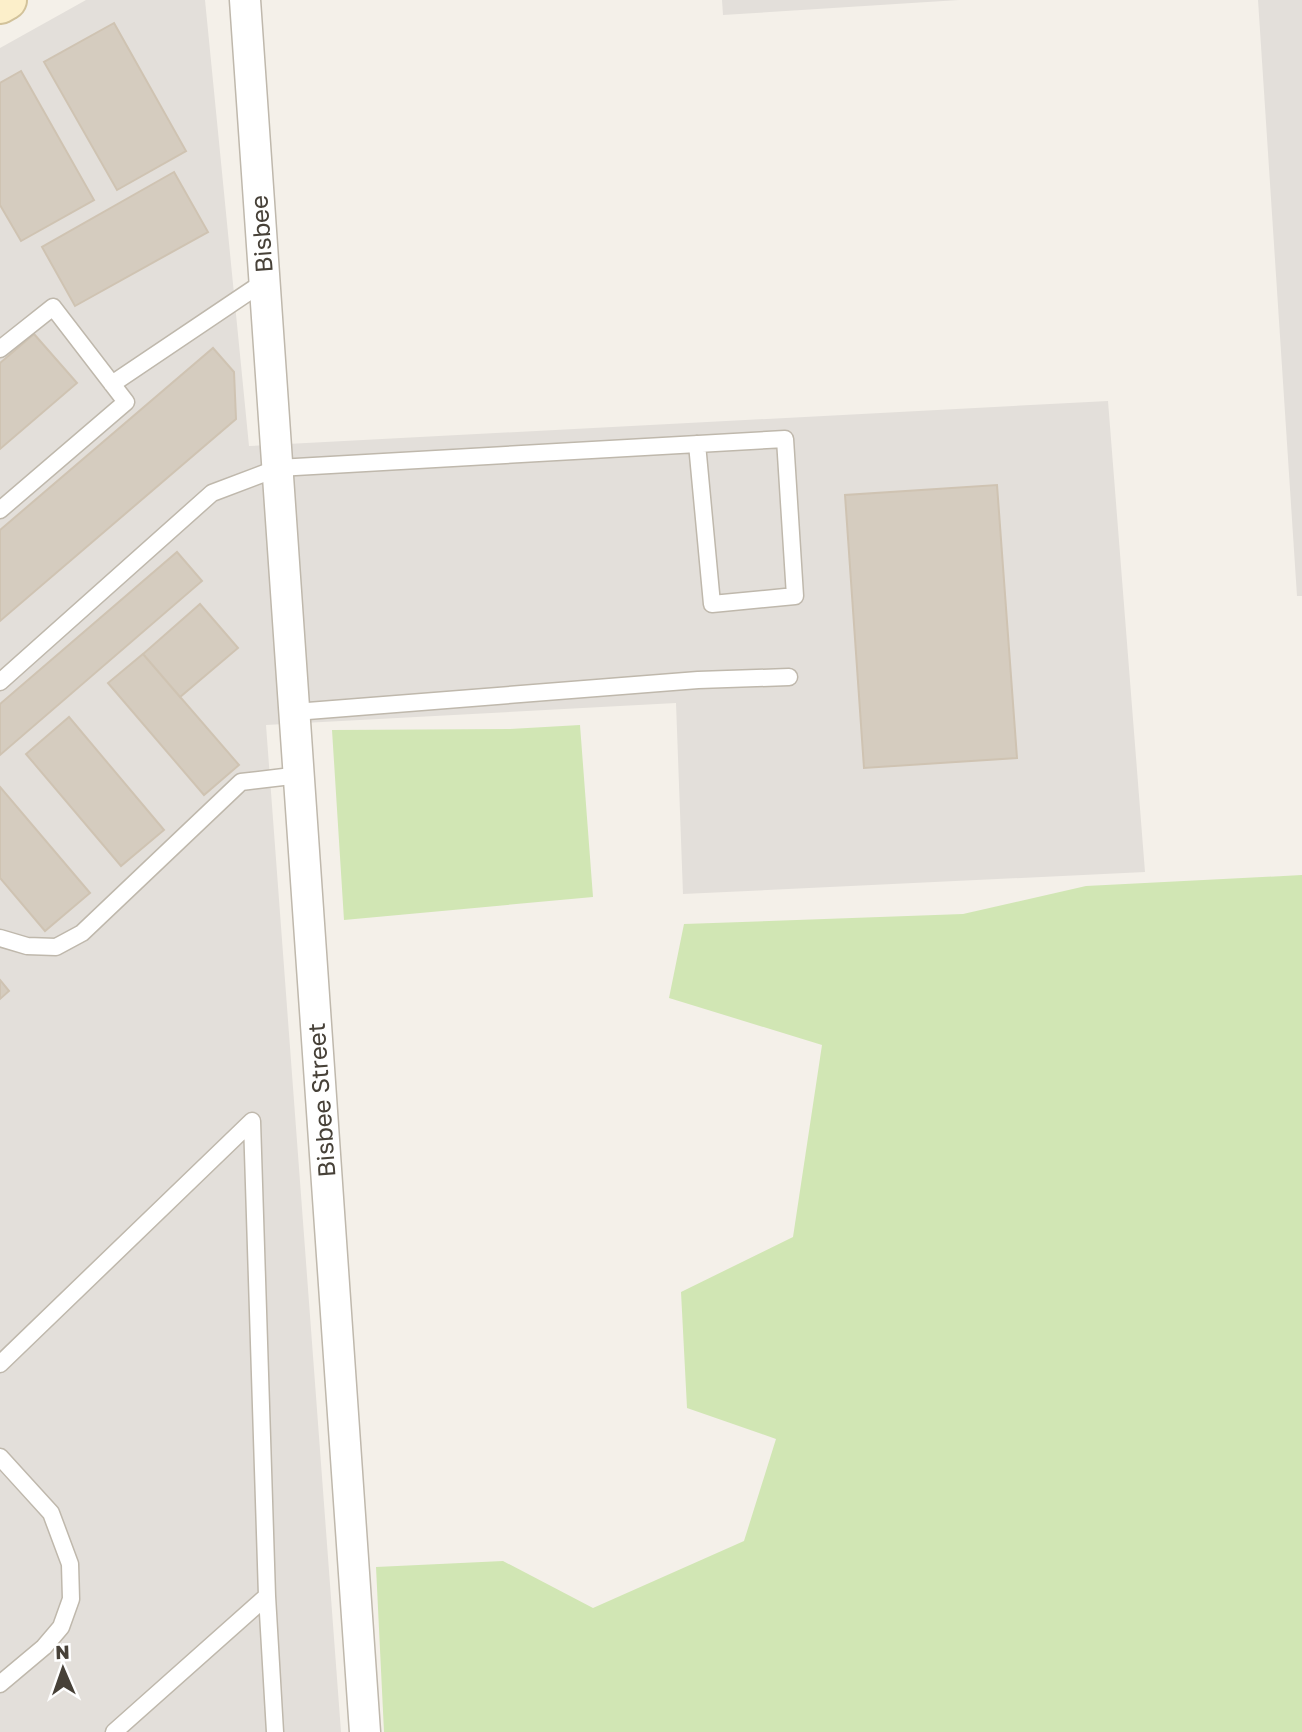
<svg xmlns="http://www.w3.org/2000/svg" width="1302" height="1732" font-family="'Golos Text',sans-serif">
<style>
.industrial{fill:#e3dfda}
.green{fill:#d1e6b4}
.building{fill:#d5ccbf;stroke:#cfc3b2;stroke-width:2}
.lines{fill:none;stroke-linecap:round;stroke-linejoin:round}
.service-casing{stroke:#bfb8ac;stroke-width:19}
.minor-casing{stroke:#bfb8ac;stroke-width:33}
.secondary-casing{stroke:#d2c29a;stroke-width:42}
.service{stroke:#fff;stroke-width:16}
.minor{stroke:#fff;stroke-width:30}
.secondary{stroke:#fcefca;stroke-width:38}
.labels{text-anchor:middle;stroke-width:5;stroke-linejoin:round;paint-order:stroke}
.street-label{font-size:24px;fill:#474138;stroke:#fff}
</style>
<rect width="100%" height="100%" fill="#f4f0e9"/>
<path class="industrial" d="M86 0H205L249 446 1108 401 1145 872 683 894 676 703 266 725 341 1732H0V48Z
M722 0H959L723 15Z
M1258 0H1302V596H1297Z"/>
<path class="green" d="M580 725 593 897 344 920 332 730 510 729Z
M1302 875V1732H384L376 1567 503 1561 593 1608 744 1541 776 1439 687 1408 681 1292 793 1237 822 1045 669 998 684 924 963 914 1086 886Z"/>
<path class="building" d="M114 23 186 151 117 190 44 62Z
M21 71 94 200 21 241 0 205V83Z
M174 172 208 232 75 306 42 247Z
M34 334 77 383 0 449V363Z
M213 348 234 372 236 419 0 621V530Z
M997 485 1017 758 864 768 845 495Z
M177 552 202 581 0 755V704Z
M200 604 238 648 180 697 143 654Z
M143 654 239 765 204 795 108 683Z
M69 717 164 830 121 866 26 754Z
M0 787 90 893 45 931 0 878Z
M0 980 9 991 0 999Z"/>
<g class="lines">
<g class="service-casing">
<path id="service" d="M0 349 53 307 126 402 0 510
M112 384 265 281
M0 682 212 493 278 468 785 439 795 596 712 604 697 444
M295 712 698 680 789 677
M0 938 27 946 56 947 82 933 241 782 300 775
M0 1364 252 1121 267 1596 114 1732
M0 1457 51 1513 70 1564 71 1599 61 1627 44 1647 0 1684
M267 1596 275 1732"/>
</g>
<g class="minor-casing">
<path id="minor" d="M245 0 365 1732"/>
</g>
<g class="secondary-casing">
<path id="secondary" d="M0 4 7 0"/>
</g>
<use href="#service" class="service"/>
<use href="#minor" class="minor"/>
<use href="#secondary" class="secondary"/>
</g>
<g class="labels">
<g class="street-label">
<text transform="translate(262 234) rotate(-94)" y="8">Bisbee</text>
<text transform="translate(322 1100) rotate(-94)" y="8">Bisbee Street</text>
</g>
</g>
<g transform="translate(63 1669) rotate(358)" stroke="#ffffff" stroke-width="5" paint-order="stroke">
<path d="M0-5L12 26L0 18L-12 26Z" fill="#474138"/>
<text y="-10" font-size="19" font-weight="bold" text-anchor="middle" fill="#474138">N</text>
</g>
</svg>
